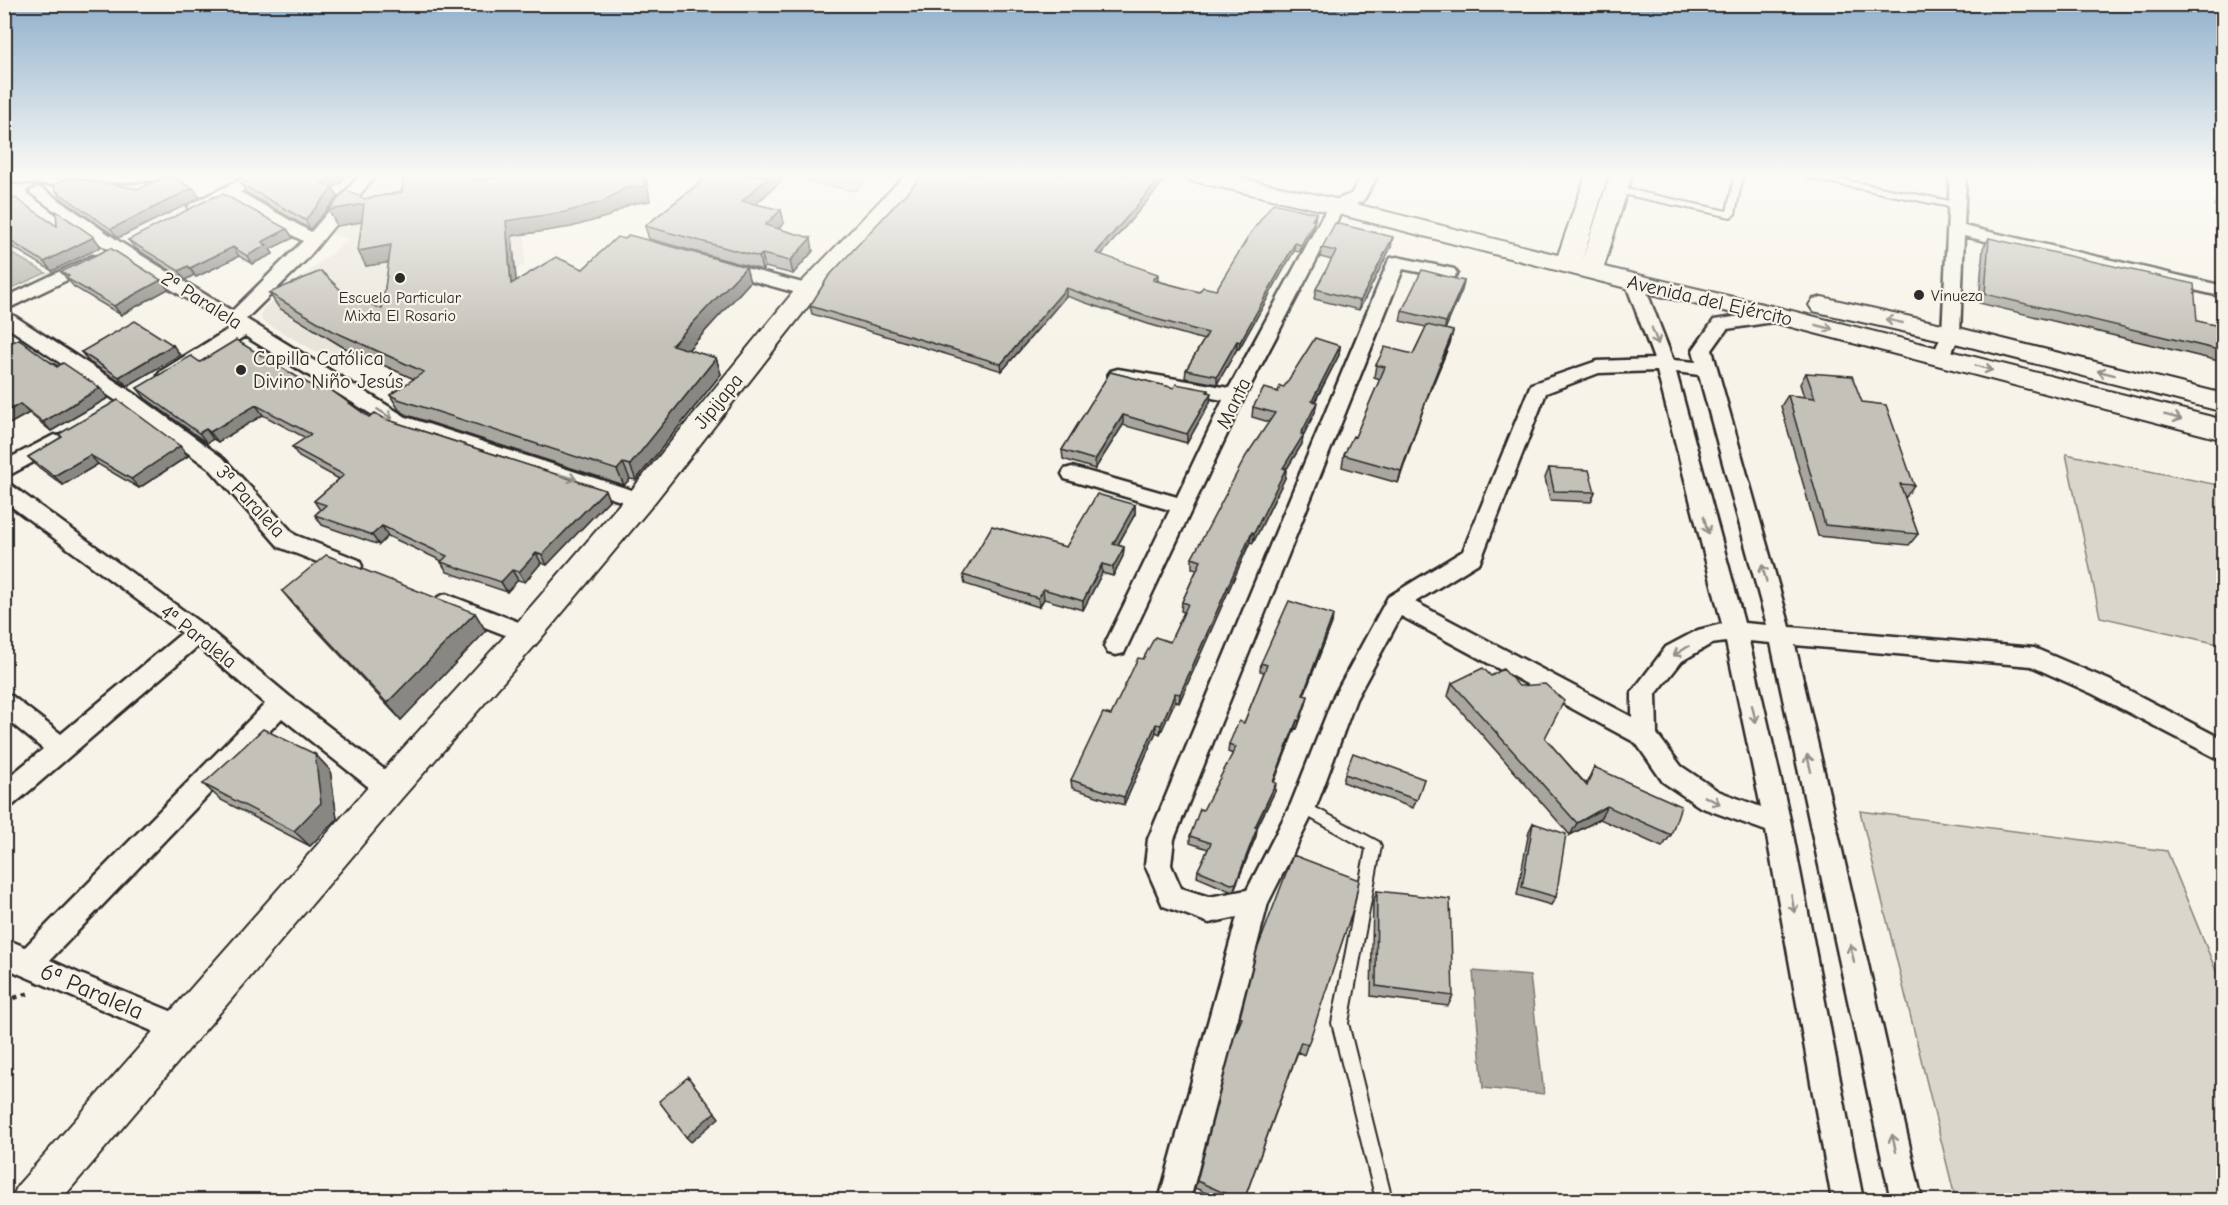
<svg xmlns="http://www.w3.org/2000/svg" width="2228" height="1205" font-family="'Comic Neue',sans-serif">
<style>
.built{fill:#e8e4da}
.green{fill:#dad6cc;stroke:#82807c;stroke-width:1.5}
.water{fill:#afaca4;stroke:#7a7874;stroke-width:1.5}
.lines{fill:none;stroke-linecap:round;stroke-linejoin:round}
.lane-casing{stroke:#2b2b2b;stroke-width:4}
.street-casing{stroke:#2b2b2b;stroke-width:5}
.secondary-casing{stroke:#2b2b2b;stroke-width:4}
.path{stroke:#2b2b2b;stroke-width:4.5;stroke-dasharray:5 5;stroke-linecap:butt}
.lane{fill:#f7f3e8;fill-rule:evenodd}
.street{fill:#f7f3e8;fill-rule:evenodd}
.secondary{fill:#f7f3e8;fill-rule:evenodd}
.wall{fill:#a9a69f;stroke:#2b2b2b;stroke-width:1.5}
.shaded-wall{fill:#898782;stroke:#2b2b2b;stroke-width:1.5}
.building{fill:#c4c1b9;stroke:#2b2b2b;stroke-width:1.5}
.oneway{stroke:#918f8a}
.poi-dot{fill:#2b2b2b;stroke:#f7f3e8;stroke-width:2}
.labels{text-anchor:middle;stroke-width:4.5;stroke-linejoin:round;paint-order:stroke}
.far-poi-label{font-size:16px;fill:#2b2b2b;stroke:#f7f3e8;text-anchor:start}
.street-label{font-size:20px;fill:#2b2b2b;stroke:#f7f3e8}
.poi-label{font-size:20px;fill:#2b2b2b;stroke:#f7f3e8;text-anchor:start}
.near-street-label{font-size:24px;fill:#2b2b2b;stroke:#f7f3e8}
</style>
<rect width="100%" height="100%" fill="#f7f3e8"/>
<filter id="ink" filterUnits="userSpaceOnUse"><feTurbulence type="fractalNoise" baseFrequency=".0167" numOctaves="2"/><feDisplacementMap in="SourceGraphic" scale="12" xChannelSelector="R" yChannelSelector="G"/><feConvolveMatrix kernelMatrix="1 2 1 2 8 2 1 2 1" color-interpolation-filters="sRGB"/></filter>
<g filter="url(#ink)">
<path class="built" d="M381 175H525V265L473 291 346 368 262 321 261 313 264 308 349 239 331 234Z"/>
<path class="green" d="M796 175H870L855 191 794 178Z
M2066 454 2223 486V645L2100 617Z
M1860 811 2167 851 2223 988V1200H2003L1954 1193Z"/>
<path class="water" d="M13 254 46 273 5 291V258Z
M1473 971 1530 976 1544 1094 1483 1088Z"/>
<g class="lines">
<g class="lane-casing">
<path id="lane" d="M1735 175H1743L1735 214 1731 217 1617 193 1613 190 1617 187 1727 211Z
M1804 175H1819L1955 202 1959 205 1955 208 1808 178Z
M1303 801 1379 842 1381 846 1348 1023 1392 1200H1376L1332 1023 1366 849 1298 811 1296 807 1298 803Z"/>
</g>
<g class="street-casing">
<path id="street" d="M4 175H174L166 180 64 185 4 182Z
M250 175H270L240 192 311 232 360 175H376L306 260 246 319 406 417 647 495 650 500 647 505 640 508 633 505 392 427 245 336 175 379 168 381 161 379 158 375 161 371 232 327 111 252 29 192 37 187 43 189 123 244 232 311 303 241 227 199 196 213 188 208 190 204Z
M1362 175H1378L1363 201 1343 209 1245 396 1124 653 1116 655 1108 653 1104 646 1170 510 1065 479 1062 474 1065 469 1072 467 1177 497 1223 400 1118 381 1111 379 1108 375 1111 371 1118 369 1229 388 1328 206 1330 202 1351 194Z
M1950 175H1966L1964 226 2224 286V297L1964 236 1960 334 1948 361 1941 363 1934 361 1932 357 1942 334Z
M92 256 98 257 101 261 98 265 5 310 135 394 224 459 295 535 359 560 362 566 359 572 351 574 343 572 279 547 210 469 121 404 4 325V298Z
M1397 257 1454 269 1457 273 1454 277 1448 278 1403 269 1174 839 1171 865 1181 888 1209 897 1247 890 1291 804 1333 698 1388 597 1463 551 1531 384 1597 361 1654 359 1625 282 1628 278H1640L1643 282 1673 360 1696 362 1693 350 1714 320 1780 310 1786 312 1789 316 1786 320 1727 329 1712 350 1790 627 2034 648 2109 680 2224 740V762L2093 694 2031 666 1795 645 1922 1200H1891L1771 643 1749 641 1791 824 1863 1200H1832L1766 831 1700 807 1663 782 1636 743 1401 616 1356 699 1316 807 1268 903 1190 1200H1159L1237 917 1209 923 1163 906 1145 865 1148 839 1388 262 1391 258ZM1657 371 1722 624 1698 630 1666 647 1632 692V717L1415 602 1480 562 1546 393 1599 373ZM1676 372 1699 375 1767 625 1744 623ZM1726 642 1761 807 1718 791 1681 766 1657 734 1656 694 1682 661 1711 644Z
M719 261 814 286 817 290 814 294 808 296 713 270 710 266 713 262Z
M54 435 61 437 64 442 61 447 4 478V461Z
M4 483 11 485 206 627 289 696 398 780 402 788 398 796 389 799 380 796 282 718 50 960 78 973 190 1019 194 1029 190 1039 180 1043 17 973 4 966V938L25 947 265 704 198 646 13 805 4 808V781L43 749 4 717V693L12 696 61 734 182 633 4 501Z
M446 594 534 628 537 634 534 640 526 643 438 609 435 603 438 597Z"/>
</g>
<g class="secondary-casing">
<path id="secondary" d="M905 175H928L817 295 650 508 537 643 401 799 61 1200H11L18 1185 377 777 515 625 630 492 799 285Z
M1185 175H1226L1336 199 1558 255 1586 175H1608L1582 261 1610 175H1632L1604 267 1780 308 2224 420V440L1780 324 1634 290 1334 213 1188 180Z
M1822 297 1951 326 2224 394V412L1951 342 1813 311 1809 305 1813 299Z"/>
</g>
<path class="path" d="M4 1001 30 993"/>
<use href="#lane" class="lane"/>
<use href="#street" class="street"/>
<use href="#secondary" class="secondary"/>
</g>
<path class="wall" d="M404 175H478L479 180 650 201 630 204 609 216 571 227 512 236 516 281 583 269 750 282 688 350 716 358 721 374 636 480 630 479 624 485 407 415 399 410 390 395 414 379 343 347 279 308 269 293 351 300 382 309 389 262 366 266 362 222 337 226 329 210 365 199 402 192Z
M709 175H787L756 204 781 210 784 223 778 229 813 251 793 274 765 267 762 270 649 239 645 226Z
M344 178 342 179 343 181 333 188 338 197 310 229 247 193 241 184Z
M1165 180 1101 255 1158 281 1199 292 1216 290 1316 213 1313 228 1300 252 1294 251 1239 349H1237L1217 384 1185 378 1186 370 1204 340 1148 324 1066 296 1002 371 812 314 810 306Z
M139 189 200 198 118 238 62 199 55 190Z
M2223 192V212L2214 205Z
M4 202 101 247 52 271 4 242Z
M287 229 293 238 270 249 273 254 252 264 239 256 196 277 194 275 185 280 135 248 128 240Z
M1989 238 2197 321 2223 327V362L1979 303 1983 248Z
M1391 247 1359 310 1314 299 1316 289 1332 260 1320 257 1322 248Z
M61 272 161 280 168 289 121 315 74 287Z
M1464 281 1462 290 1445 329 1453 331 1450 343 1426 401 1398 483 1342 467 1344 455 1355 437 1380 379 1374 377 1376 365 1413 354 1426 327 1400 321 1402 311Z
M13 342 100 388 108 398 51 431 29 413 4 427Z
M1340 346 1339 355 1315 402V412L1303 436 1302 444 1286 470 1285 478 1253 543 1250 542 1179 703 1175 701 1160 734 1156 732 1124 805 1072 788 1071 780 1111 715 1143 659 1170 642 1184 612 1181 611 1182 602 1197 569 1192 568V558L1269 422 1252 417 1253 407 1284 387Z
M81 352 180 355 127 386 89 362Z
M200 362 319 390 369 417 385 419 605 490 609 500 547 565 541 563 525 582 518 580 507 592 447 572 441 562 442 561 388 536 379 545 322 525 315 515 320 510 314 501 339 479 299 457 292 447 306 438 263 415 218 442 213 439 207 443 145 398 137 388Z
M1110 372 1174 388 1208 392 1210 402 1187 443 1123 425 1095 469 1063 459 1062 450Z
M1806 373 1862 402 1914 485 1906 497 1904 496 1918 534 1909 545 1818 536 1781 406 1788 395 1804 397 1800 384Z
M59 434 180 446 188 456 139 488 98 464 63 485 37 466 28 457 62 437Z
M1549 468 1595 492 1591 502 1550 500 1545 478Z
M1135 505V514L1118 545 1124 547 1123 556 1113 576 1102 573 1083 610 1044 599 1039 607 965 584 963 575 1066 547Z
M282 591 486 631 401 720 297 609Z
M1332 623 1304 695 1306 704 1297 729 1295 728 1274 782 1275 791 1257 828 1256 836 1234 890 1230 891 1197 877 1198 870 1208 849 1190 843V836L1233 754 1228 752 1229 744 1244 723 1264 672 1260 671 1261 663Z
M1452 683 1545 738 1586 784 1594 767 1671 835 1662 847 1600 819 1570 835 1448 696Z
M315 754 330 770 337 819 310 846 221 800 203 784Z
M1345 774 1424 779 1413 808 1343 782Z
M1533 823 1556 897 1551 905 1517 895 1529 831Z
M1377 891 1453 996 1448 1006 1371 996 1373 902Z
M1354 906 1304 1055 1298 1052 1244 1200H1221L1195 1188 1238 1027 1240 1017Z"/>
<path class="shaded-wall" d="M335 175H343L344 178 342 179 343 181 327 192 322 183Z
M472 175H478L479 178 478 196 472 181Z
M643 175H646L650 201 630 204 609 216 571 227 512 236 518 300 511 284 506 221Z
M770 175H787L745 214 742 201Z
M1163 175H1165V180L1096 261V253Z
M193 188 200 198 118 238 111 229Z
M333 188 338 197 310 229 305 220Z
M364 204 372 220 337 226 329 210Z
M781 210 784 223 768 238 765 225Z
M1316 213 1313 228 1300 252 1301 245Z
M287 229 293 238 270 249 273 254 252 264 247 256 262 242Z
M94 237 101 247 52 271 44 262Z
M1393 237 1391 247 1359 310 1360 301Z
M811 238 813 251 793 274 790 261Z
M1295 243 1294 251 1239 349 1240 342Z
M391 245 400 261 366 266 358 251Z
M233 247 239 256 196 277 190 268Z
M762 254 765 267 762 270 759 257Z
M188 266 194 275 185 280 179 271Z
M746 267 750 282 678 361 672 345Z
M1158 274V281L1153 280Z
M161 280 168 289 121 315 114 306Z
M1464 281 1462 290 1444 332 1446 322Z
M1066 288V296L1002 371 1001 364Z
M1453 331 1450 343 1426 401 1398 483 1401 471 1430 389Z
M1237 341V349L1217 384V376Z
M173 345 180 355 127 386 119 377Z
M1340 346 1339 355 1310 410 1312 401Z
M716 358 721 374 636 480 630 465Z
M100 388 108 398 51 431 43 422Z
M1208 390V399L1211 393 1210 402 1187 443V434Z
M1317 402 1315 412 1303 436 1302 444 1286 470 1285 478 1253 543 1254 533 1283 468Z
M20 404 29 413 4 427V413Z
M256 405 263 415 218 442 210 432Z
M1123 415V425L1095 469V460Z
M206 429 213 439 207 443 199 433Z
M180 446 188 456 139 488 131 479Z
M90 455 98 464 63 485 54 476Z
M623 463 630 479 624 485 617 470Z
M605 490 609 500 547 565 542 555Z
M1135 505V514L1113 553V544Z
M382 526 388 536 379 545 372 535Z
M1252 532 1250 542 1179 703 1180 694Z
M1124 547 1123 556 1113 576V567Z
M536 553 541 563 525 582 519 572Z
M1102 564V573L1083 610V601Z
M512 570 518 580 507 592 501 582Z
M1043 589 1044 599 1039 607 1038 598Z
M475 613 486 631 401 720 387 703Z
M1333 615 1332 623 1301 703 1303 695Z
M1175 693V701L1160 734 1161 725Z
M1308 696 1306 704 1297 729 1299 721Z
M1297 720 1295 728 1271 790 1273 782Z
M1156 724V732L1124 805V797Z
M315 754 330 770 337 819 310 846 294 831Z
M1276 783 1275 791 1253 835 1255 827Z
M1607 806 1600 819 1570 835 1577 823Z
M1257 828 1256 836 1234 890 1236 883Z
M688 1077 719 1118 691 1142 686 1137Z"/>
<path class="building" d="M168 175 193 188 111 229 55 190V185L61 181 74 178 139 189Z
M259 175H335L322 183 333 188 305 220 241 184Z
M404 175H472V181L513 175H643L645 186 625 188 604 201 565 212 506 221 511 284 556 257 583 269 617 237 625 239 629 235 746 267 672 345 716 358 630 465 623 463 617 470 398 399 390 395 424 372 333 331 269 293 321 271 351 300V296L382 309 391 245 358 251 364 204 329 210 346 190 365 199 402 192Z
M710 175H770L742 201 781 210 765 225 811 238 790 261 762 254 759 257 645 226Z
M923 175H1163L1096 253 1158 274 1153 280 1199 292 1203 287 1216 290 1250 234 1273 203 1316 213 1312 220H1315L1301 245 1295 243 1240 342 1237 341 1217 376 1186 370 1208 333 1148 317 1066 288 1001 364 810 306 828 277Z
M223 194 287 229 262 242 267 245 247 256 233 247 190 268 188 266 179 271 128 240 211 198Z
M15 198 57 226 56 211 94 237 44 262 4 237V202Z
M1335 223 1393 237 1360 301 1316 289 1336 251 1322 248Z
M1989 238 2194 284 2197 321 2223 327V351L1985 294Z
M110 248 161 280 114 306 66 278 69 276 61 272Z
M1422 270 1464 281 1446 322 1402 311Z
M135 321 173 345 119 377 81 352Z
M1427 325 1453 331 1430 389 1401 471 1344 455 1353 436 1355 437 1385 367 1376 365 1385 347 1413 354Z
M4 336 13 342 19 339 57 367 63 363 100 388 43 422 20 404 4 413Z
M1315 338 1340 346 1312 401 1317 402 1301 434H1304L1283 468H1286L1254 533 1252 532 1180 694 1175 693 1161 725 1156 724 1124 797 1071 780 1103 713 1111 715 1138 658 1143 659 1155 637 1170 642 1188 604 1182 602 1201 561 1192 558 1246 456 1275 413 1253 407 1264 388 1278 392 1280 386 1284 387Z
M236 340 319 390 325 386 369 417 375 413 385 419 605 490 542 555 536 553 519 572 512 570 501 582 441 562 447 556 382 526 372 535 315 515 326 505 314 501 344 475 292 447 311 434 256 405 210 432 206 429 199 433 137 388 191 356 200 362Z
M1110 372 1174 388 1176 384 1208 390 1207 392 1211 393 1187 434 1123 415 1095 460 1062 450Z
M1806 373 1852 376 1862 402 1886 405 1914 485 1900 484 1918 534 1825 525 1788 395 1815 398Z
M118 400 180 446 131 479 90 455 54 476 28 457 62 437 59 434Z
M1549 468 1589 470 1595 492 1554 491Z
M1097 494 1135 505 1113 544 1124 547 1113 567 1102 564 1083 601 1043 589 1038 598 963 575 992 526 1066 547Z
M326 555 475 613 387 703 282 591Z
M1289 601 1333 615 1303 695 1308 696 1299 721 1297 720 1273 782 1276 783 1255 827 1257 828 1236 883 1231 884 1198 870 1211 843 1190 836 1200 809 1203 810 1236 747 1229 744 1239 721 1244 723 1267 665 1261 663Z
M1483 668 1491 676 1503 669 1519 686 1545 684 1564 701 1545 738 1587 786 1594 767 1681 806 1671 835 1607 806 1577 823 1452 683Z
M263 729 315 754 321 803 294 831 203 784Z
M1353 753 1424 779 1417 800 1345 774Z
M1533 823 1566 834 1556 897 1522 887Z
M1293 855 1359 880 1354 906 1308 1045 1301 1042 1244 1200H1240L1197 1181 1234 1038 1242 1018 1240 1017 1257 950Z
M1377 891 1450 899 1453 996 1376 986Z
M688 1077 715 1112 686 1137 659 1101Z"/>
<defs><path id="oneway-shaft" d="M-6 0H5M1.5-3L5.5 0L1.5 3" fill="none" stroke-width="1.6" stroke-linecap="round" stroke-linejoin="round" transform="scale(1.5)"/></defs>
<g class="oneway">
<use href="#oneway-shaft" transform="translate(1894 321) rotate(-167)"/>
<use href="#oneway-shaft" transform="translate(1824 327) rotate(14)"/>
<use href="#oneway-shaft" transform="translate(1655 336) rotate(69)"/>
<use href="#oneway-shaft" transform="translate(1984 368) rotate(15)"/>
<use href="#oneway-shaft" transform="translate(2106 373) rotate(-166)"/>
<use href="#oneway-shaft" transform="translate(385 414) rotate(32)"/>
<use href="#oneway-shaft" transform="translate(2173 417) rotate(15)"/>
<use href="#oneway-shaft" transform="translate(568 477) rotate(17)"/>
<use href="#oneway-shaft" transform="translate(1706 525) rotate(75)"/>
<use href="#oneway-shaft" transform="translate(1764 573) rotate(-106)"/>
<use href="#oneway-shaft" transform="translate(1681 651) rotate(148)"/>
<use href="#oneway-shaft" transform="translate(1754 714) rotate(77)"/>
<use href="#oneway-shaft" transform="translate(1809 763) rotate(-103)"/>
<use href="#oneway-shaft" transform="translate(1712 800) rotate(26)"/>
<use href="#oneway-shaft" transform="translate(1793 904) rotate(80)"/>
<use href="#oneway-shaft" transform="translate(1852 953) rotate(-103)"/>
<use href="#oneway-shaft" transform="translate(1894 1143) rotate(-103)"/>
</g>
</g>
<linearGradient id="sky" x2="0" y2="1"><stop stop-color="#91b1cd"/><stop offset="0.51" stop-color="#fbfaf5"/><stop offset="1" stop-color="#fbfaf5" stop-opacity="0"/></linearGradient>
<rect width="2228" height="343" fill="url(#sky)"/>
<g class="poi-dot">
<circle cx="400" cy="278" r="6"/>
<circle cx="1919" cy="295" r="6"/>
<circle cx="241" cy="370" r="6"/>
</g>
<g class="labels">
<g class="far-poi-label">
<text x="1931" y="301">Vinueza</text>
<text x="400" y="303" text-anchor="middle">Escuela Particular<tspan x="400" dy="18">Mixta El Rosario</tspan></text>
</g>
<g class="street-label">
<text transform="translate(202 300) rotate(32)" y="7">2ª Paralela</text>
<text transform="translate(1710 300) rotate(13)" y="7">Avenida del Ejército</text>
<text transform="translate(718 401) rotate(-51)" y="7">Jipijapa</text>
<text transform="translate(1233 403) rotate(-64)" y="7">Manta</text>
<text transform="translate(251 501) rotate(47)" y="7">3ª Paralela</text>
<text transform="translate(199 636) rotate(38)" y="7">4ª Paralela</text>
</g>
<g class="poi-label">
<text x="253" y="365">Capilla Católica<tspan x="253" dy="23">Divino Niño Jesús</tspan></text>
</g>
<g class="near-street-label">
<text transform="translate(92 991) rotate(23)" y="8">6ª Paralela</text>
</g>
</g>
<rect width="2228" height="1205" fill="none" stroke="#f7f3e8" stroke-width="24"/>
<rect x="12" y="12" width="2204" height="1181" fill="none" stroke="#2b2b2b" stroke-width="2" filter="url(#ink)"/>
</svg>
